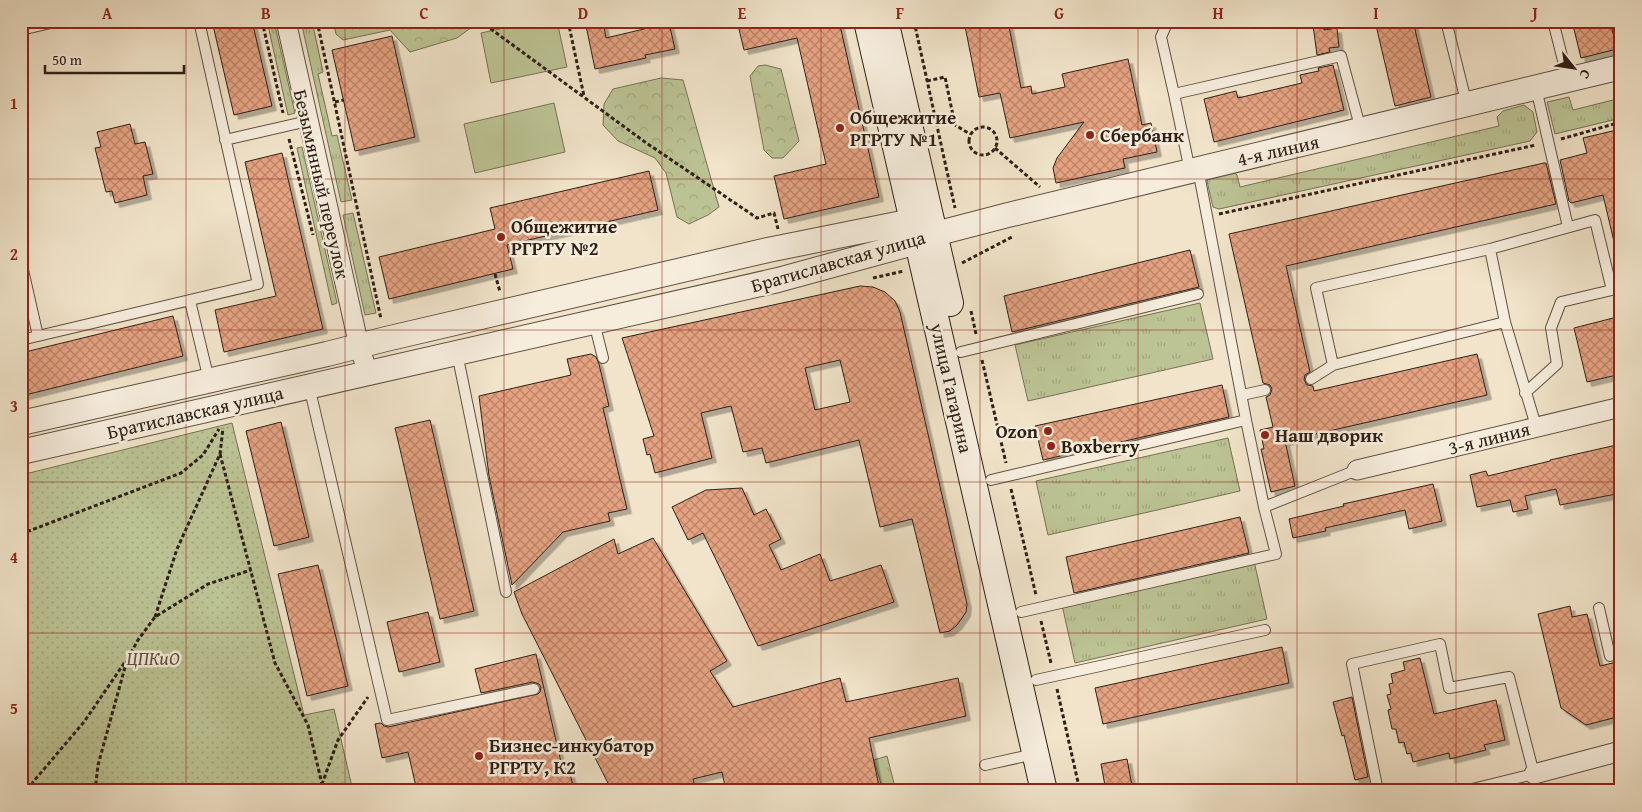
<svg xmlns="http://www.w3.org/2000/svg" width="1642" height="812" font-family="'Gentium Book Plus',serif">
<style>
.grass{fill:url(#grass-tufts);stroke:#767256}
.forest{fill:url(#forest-crowns);stroke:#767256}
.park{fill:url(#park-dots);stroke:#767256}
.garden{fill:#bcc495;stroke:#767256}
.building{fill:url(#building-cross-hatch);stroke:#2f2016;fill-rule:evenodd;filter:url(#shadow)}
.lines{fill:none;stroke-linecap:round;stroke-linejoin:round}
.service-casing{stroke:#605143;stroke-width:12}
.minor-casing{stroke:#605143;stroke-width:21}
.tertiary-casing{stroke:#605143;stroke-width:26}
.secondary-casing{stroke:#2f2016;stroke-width:28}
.path{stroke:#2f2016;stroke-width:3;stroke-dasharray:4 2.5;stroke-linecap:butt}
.service{stroke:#f6eddd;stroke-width:10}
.minor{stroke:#f6eddd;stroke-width:19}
.tertiary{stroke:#f6eddd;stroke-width:24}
.secondary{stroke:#f6eddd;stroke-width:26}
.grid{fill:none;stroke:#8f2418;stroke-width:1;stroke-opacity:0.55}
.poi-dot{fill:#8f2418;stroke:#f6eddd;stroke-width:2}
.labels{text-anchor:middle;stroke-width:5;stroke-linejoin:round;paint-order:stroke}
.poi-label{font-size:19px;font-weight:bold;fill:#2f2016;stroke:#f6eddd;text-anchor:start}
.street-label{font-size:19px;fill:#2f2016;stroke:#f6eddd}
.park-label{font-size:19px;font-style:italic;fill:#59513c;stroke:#f6eddd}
.neatline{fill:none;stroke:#8f2418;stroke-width:2}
.grid-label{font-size:16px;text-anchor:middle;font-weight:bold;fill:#8f2418}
</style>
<defs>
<pattern id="grass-tufts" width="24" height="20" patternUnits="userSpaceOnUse" patternTransform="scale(1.25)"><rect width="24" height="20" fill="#bcc495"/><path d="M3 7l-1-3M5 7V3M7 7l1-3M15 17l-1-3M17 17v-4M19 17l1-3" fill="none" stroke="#a2a880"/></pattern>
<pattern id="forest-crowns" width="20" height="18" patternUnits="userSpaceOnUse" patternTransform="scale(1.25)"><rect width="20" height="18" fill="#bcc495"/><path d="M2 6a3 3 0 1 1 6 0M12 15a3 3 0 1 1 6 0" fill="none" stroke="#a2a880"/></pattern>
<pattern id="park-dots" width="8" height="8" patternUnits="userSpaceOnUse" patternTransform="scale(1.25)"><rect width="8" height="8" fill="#bcc495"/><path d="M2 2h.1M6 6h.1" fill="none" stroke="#a2a880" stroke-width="1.8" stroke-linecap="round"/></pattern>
<pattern id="building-cross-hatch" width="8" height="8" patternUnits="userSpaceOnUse" patternTransform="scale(1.25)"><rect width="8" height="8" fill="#e5a281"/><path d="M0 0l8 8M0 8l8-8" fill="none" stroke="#ba8469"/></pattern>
<filter id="shadow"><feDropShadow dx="4.5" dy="4.5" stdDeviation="0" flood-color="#0004"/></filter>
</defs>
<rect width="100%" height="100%" fill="#f1e4ca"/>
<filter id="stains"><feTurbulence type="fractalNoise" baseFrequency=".004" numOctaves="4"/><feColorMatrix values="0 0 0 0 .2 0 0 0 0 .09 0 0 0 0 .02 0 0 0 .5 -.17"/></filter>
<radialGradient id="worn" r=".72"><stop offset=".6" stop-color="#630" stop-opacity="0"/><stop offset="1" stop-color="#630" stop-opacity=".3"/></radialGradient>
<path class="grass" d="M267 21H274L295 113 288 115Z
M301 21H312L323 72 318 74 332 136 337 135 352 200 341 202Z
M1569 97 1573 110 1621 98V118L1555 134 1547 102Z
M1524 105 1533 112 1537 132 1530 141 1219 209 1213 207 1207 181 1213 174 1231 170 1237 175 1240 187 1499 126 1497 117 1503 111Z
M302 147 337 303 332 305 297 148Z
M353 213 376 313 365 315 343 215Z
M1200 303 1213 359 1028 401 1015 345Z
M1228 438 1240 491 1048 535 1036 481Z
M1254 561 1267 619 1075 663 1062 605Z
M887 756 896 791H883L874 760Z"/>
<path class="forest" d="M333 21H485L476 24 457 38 410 52 390 30 343 40 336 34Z
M765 65 781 69 799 141 783 158H772L764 150 750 76 758 66Z
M661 78 683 80 719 207 708 215 689 224 677 217 666 173 655 158 618 141 603 125 604 104 613 89Z"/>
<path class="park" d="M232 423 304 715 334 709 353 791H21V475Z"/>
<path class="garden" d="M536 21H557L567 67 491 83 481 33Z
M554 103 565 152 475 173 464 124Z"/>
<path class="building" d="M212 21H252L272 106 234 115Z
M585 21H603L606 38 669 23 675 49 645 55 646 58 595 69Z
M737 21H839L879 197 784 219 774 176 826 164 797 38 744 50Z
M964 21H1008L1021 88 1031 86 1032 94 1065 87 1062 74 1128 59 1142 125 1151 123 1157 152 1123 159 1125 168 1056 183 1053 168 1057 158 1084 122 1010 138 1000 93 979 97Z
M1375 21H1413L1431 97 1395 106Z
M1572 21H1610L1617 49 1581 58Z
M1323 23 1324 30 1337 28 1339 47 1329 48 1330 52 1317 55 1313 25Z
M392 36 415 137 355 151 332 50Z
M1333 65 1344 110 1214 142 1204 99 1236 91 1238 98 1302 83 1300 75 1319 71 1318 68Z
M130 124 135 144 145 142 153 174 143 176 147 195 115 203 112 191 106 192 95 148 101 147 97 132Z
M1621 129V245L1615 246 1603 195 1571 203 1569 201 1560 160 1587 153 1583 138Z
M282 153 323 329 224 352 215 310 276 296 245 162Z
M1544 163H1546L1556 204 1286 266 1310 372 1305 375 1304 380 1307 385 1313 386 1314 391 1477 354 1487 395 1285 441 1295 486 1271 492 1261 449H1264L1260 430 1273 427 1266 397 1270 395 1272 389 1270 385 1263 383 1229 234Z
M649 171 658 210 507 245 513 269 389 299 379 257 495 229 490 208Z
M1190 250 1199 287 1012 332 1004 296Z
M860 286 873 287 885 292 895 301 900 312 967 604 966 612 962 618 957 625 950 631 940 633 912 519 880 527 859 440 766 463 762 448 743 452 731 406 701 413 712 458 655 473 650 454 647 455 643 439 654 436 622 338ZM840 360 850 402 815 410 805 368Z
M173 316 183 356 21 396V353Z
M1621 316V374L1587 382 1574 328Z
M591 354 596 357 599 364 609 406 603 408 627 509 608 513 610 521 563 532 512 585 489 476 479 396 571 375 567 359Z
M1222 385 1229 417 1043 460 1035 426Z
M430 420 474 611 440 619 395 428Z
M281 422 309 537 274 546 246 431Z
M1621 444V493L1560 505 1556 489 1525 496 1528 509 1513 512 1510 500 1477 507 1470 475 1486 471 1488 476 1550 461V460Z
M1433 484 1442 521 1409 529 1405 510 1325 528 1326 531 1293 538 1289 519 1344 506 1343 504Z
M742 488 754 515 766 509 781 539 769 545 781 570 820 554 830 581 881 565 894 602 758 646 703 533 688 540 672 507 706 490Z
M1240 517 1249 553 1074 593 1066 557Z
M653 538 727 661 710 671 733 707 840 678 846 702 958 678 966 716 869 738 880 791H726L722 772 693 779 696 791H612L522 614 514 592 614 539 618 554Z
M318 565 348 686 307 696 278 574Z
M1570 606 1572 617 1587 614 1600 666 1621 661V716L1586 725 1561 708 1538 614Z
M428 612 440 662 399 672 387 622Z
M1282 647 1289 683 1103 724 1095 688Z
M536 654 564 775 570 773 574 791H417L408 752 382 758 375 724 381 723 384 726 388 727 538 694 540 692 541 687 539 684 533 682 481 693 475 669Z
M1420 658 1434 714 1496 700 1505 740 1484 745 1486 750 1450 759 1449 753 1413 762 1411 753 1407 754 1404 742 1399 743 1396 729H1392L1388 710 1391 709 1387 695 1391 694 1389 684 1393 683 1391 674 1405 670 1403 662Z
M1352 697 1368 777 1355 780 1344 735 1342 736 1333 702Z
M1127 759 1133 791H1106L1101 764Z"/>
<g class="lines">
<g class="service-casing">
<path id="service" d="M1168 21 1161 37 1174 94
M1446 21 1467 105
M1553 21 1568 80
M21 30 59 21
M1536 88 1568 227
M225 140 308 121
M1190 171 1174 94 1341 56 1361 130
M1490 249 1505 322 1536 426
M21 261 38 336 21 340
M190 301 209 380
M594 322 603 358
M38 336 258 284 199 21
M961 352 1198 294
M457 353 506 592
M1333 365 1316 288 1490 249 1595 220 1612 290 1561 302 1551 328 1557 364 1525 393
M1311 379 1333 365 1505 322
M309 386 387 720 534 689
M1242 395 1265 390
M991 480 1246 420 1198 169
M1264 507 1357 470
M1599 608 1610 656 1621 653
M1021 612 1276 554 1264 507 1246 420
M1036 680 1265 630
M985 765 1035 754
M1378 791 1352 664 1440 644 1449 688 1509 677 1534 774 1464 791"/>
</g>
<g class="minor-casing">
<path id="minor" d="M286 21 359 346 368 373
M1357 470 1621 407
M1534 774 1621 751"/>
</g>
<g class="tertiary-casing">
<path id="tertiary" d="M21 423 327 354 386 339 768 250 912 221 929 230
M21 452 778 280 917 242 935 234 1008 215 1621 67"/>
</g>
<g class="secondary-casing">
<path id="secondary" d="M867 21 1044 791
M887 29 950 303"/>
</g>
<path class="path" d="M262 21 283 113
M317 21 381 319
M480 21 645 142 757 218 774 213 778 229
M568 21 584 96
M914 21 955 208
M927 81 945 77 955 125 970 134
M335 102 344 100
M969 141a14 14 0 1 1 28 0a14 14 0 1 1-28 0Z
M289 139 313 235
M1561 139 1621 122
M995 148 1040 187
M1219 214 1536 145
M962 263 1012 237
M495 274 500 292
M873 278 904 271
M971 311 976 334
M982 360 1006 463
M220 454 275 663 308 725 322 784
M1011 489 1036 595
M21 534 181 473 203 455 219 429
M155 617 177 549 220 454 223 428
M1041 621 1051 663
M1057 689 1080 791
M29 791 33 782 84 722 125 662
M95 791 98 765 127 660 138 640 155 617 208 584 251 570
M323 791 322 784 338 740 368 697
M1341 791 1363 785"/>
<use href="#service" class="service"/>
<use href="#minor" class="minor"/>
<use href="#tertiary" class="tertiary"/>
<use href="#secondary" class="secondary"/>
</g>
<path class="grid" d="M186 21V791M345 21V791M504 21V791M662 21V791M821 21V791M980 21V791M1138 21V791M1297 21V791M1456 21V791M21 179H1621M21 330H1621M21 482H1621M21 633H1621"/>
<g class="poi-dot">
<circle cx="840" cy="128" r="5"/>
<circle cx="1090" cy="135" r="5"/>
<circle cx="501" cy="237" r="5"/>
<circle cx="1048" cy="431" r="5"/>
<circle cx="1265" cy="435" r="5"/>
<circle cx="1051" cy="446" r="5"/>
<circle cx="479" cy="756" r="5"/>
</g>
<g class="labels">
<g class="poi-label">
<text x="850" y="124">Общежитие<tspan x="850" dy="22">РГРТУ №1</tspan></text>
<text x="1100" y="142">Сбербанк</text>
<text x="511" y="233">Общежитие<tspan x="511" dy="22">РГРТУ №2</tspan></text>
<text x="1038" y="438" text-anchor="end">Ozon</text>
<text x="1275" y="442">Наш дворик</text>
<text x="1061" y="453">Boxberry</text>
<text x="489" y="752">Бизнес-инкубатор<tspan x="489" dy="22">РГРТУ, К2</tspan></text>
</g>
<g class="street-label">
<text transform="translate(1278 150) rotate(-13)" y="7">4-я линия</text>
<text transform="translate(322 184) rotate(77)" y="7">Безымянный переулок</text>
<text transform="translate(838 261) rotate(-16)" y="7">Братиславская улица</text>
<text transform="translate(952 388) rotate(77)" y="7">улица Гагарина</text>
<text transform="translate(195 412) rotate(-13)" y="7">Братиславская улица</text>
<text transform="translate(1489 438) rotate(-14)" y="7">3-я линия</text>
</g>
<g class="park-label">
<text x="153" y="665">ЦПКиО</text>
</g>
</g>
<rect width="1642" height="812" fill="none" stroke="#f1e4ca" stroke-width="55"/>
<g transform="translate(1574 68) rotate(120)" stroke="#f6eddd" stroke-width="4" paint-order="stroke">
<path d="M0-4L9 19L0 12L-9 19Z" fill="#2f2016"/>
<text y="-8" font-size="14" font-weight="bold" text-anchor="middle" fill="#2f2016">С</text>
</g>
<path d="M45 65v8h139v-8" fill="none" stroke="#2f2016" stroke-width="2.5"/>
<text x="52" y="65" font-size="15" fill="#2f2016" stroke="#f6eddd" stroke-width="4" paint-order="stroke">50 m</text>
<rect x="28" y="28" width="1586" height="756" class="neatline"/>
<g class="grid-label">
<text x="107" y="19">A</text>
<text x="266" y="19">B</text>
<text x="424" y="19">C</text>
<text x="583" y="19">D</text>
<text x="742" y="19">E</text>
<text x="900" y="19">F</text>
<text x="1059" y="19">G</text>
<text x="1218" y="19">H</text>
<text x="1376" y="19">I</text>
<text x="1535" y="19">J</text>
<text x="14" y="109">1</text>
<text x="14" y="260">2</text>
<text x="14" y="412">3</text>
<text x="14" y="563">4</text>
<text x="14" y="714">5</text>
</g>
<rect width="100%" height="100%" filter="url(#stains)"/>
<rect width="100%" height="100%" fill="url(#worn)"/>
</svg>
